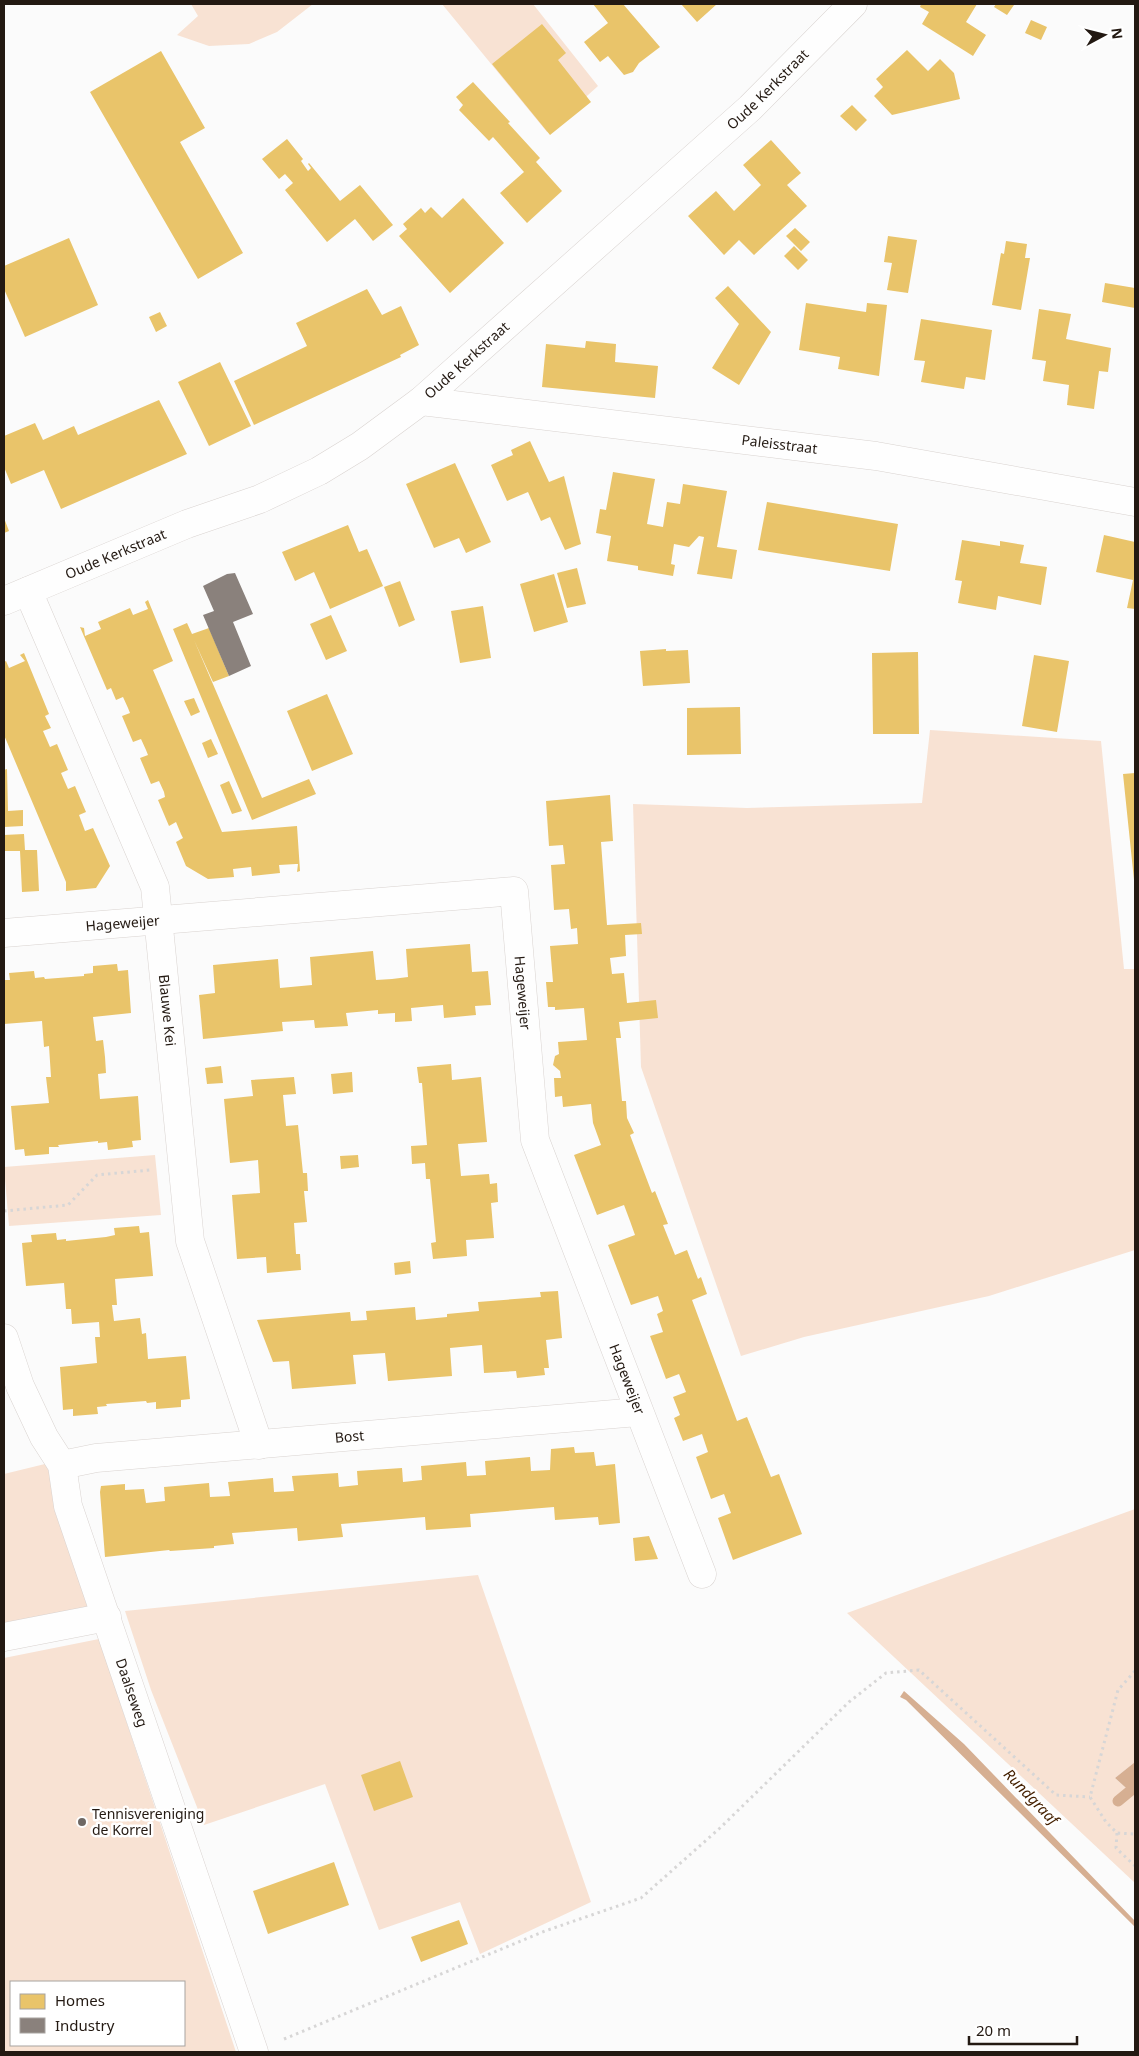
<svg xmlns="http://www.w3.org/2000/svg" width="1139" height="2056" font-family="'Noto Sans',sans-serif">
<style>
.green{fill:#f8e2d3;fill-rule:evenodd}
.water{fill:#d6af92}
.homes{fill:#e9c46a}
.industry{fill:#8a817c}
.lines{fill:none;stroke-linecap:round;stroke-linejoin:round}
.stream{stroke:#d6af92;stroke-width:11}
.minor-casing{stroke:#d9d3d0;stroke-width:29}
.tertiary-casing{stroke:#d9d3d0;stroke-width:29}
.path{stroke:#d7d6d6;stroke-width:3;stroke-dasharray:2.5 4;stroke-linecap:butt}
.minor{stroke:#fefefe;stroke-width:28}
.tertiary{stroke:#fefefe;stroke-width:28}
.poi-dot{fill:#6f6864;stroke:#fff;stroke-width:2}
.labels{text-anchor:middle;stroke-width:5;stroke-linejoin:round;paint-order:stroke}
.street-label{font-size:14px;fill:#231912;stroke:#fff}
.poi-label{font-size:14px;fill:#231912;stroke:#fff;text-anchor:start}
.water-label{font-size:15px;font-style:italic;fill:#442000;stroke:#fff}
</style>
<rect width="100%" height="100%" fill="#fbfbfb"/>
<path class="green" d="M191 4H313L277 32 249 44 209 46 177 35 198 16Z
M442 4H533L598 86 547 132Z
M930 730 1101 741 1124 969H1135V1250L989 1296 804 1337 741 1356 641 1067 633 804 747 808 922 803Z
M155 1155 161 1215 9 1226 4 1167Z
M49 1463 89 1609 4 1626V1474Z
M1135 1509V1762L1115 1778 1135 1796V1883L847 1613Z
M478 1575 591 1902 480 1954 460 1902 379 1930 325 1784 204 1825 151 1690 125 1611Z
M99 1639 236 2052H4V1658ZM11 1982H184V2045H11Z"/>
<path class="water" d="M904 1691 964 1744 1135 1921V1927L906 1700 900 1697Z
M1135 1762V1796L1115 1778Z"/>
<path class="homes" d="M593 4H623L660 47 639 63 633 72 624 75 608 56 600 62 584 42 608 23Z
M681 4H717L697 22Z
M921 4H977L966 22 986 35 973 56 922 24 929 12 920 7Z
M996 4H1013L1014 5 1007 15 994 7Z
M1031 20 1047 27 1041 40 1025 33Z
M542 24 566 53 558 60 591 102 550 135 492 64Z
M907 50 928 71 940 59 954 73 960 99 892 115 874 96 883 87 876 79Z
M161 51 205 128 180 142 243 253 198 279 90 92Z
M473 82 510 122 508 123 540 158 536 162 562 191 527 223 500 193 524 172 493 137 489 141 459 110 463 105 456 97Z
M852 105 867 120 856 131 840 116Z
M287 139 303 159 301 161 308 171 311 168 308 164 309 163 340 201 360 185 393 225 373 241 355 219 327 242 285 190 293 183 285 174 279 179 262 159Z
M771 140 801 173 787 185 807 206 754 255 739 240 724 255 688 216 716 191 734 211 761 185 743 165Z
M463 198 504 243 450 293 399 236 407 229 403 224 421 208 425 213 431 207 442 218Z
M795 228 810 242 801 251 786 236Z
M888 236 917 240 908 293 887 290 892 263 884 262Z
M69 238 98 305 25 337 4 289V266Z
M1006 241 1027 244 1025 258H1030L1021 310 992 305 1001 253 1004 254Z
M794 246 808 260 798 270 784 256Z
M1105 283 1135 288V308L1102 302Z
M728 286 771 332 739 385 712 368 739 324 715 298Z
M367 289 382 315 401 306 419 345 400 355 401 357 254 425 234 381 307 346 296 323Z
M806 303 866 312 867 303 887 305 879 376 838 369 840 357 799 350Z
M1039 309 1071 314 1066 339 1111 348 1108 372 1099 371 1094 409 1067 405 1069 385 1043 381 1046 361 1032 359Z
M160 312 167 326 156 332 149 317Z
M921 319 992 330 985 380 966 377 964 389 921 382 925 361 914 360Z
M586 341 616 344 615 362 658 366 655 398 542 387 546 344 585 348Z
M220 362 251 426 209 446 178 382Z
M159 400 187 454 61 509 44 470 11 484 4 467V436L35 423 43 440 74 426 78 435Z
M530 441 549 482 564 476 581 544 565 550 550 517 541 521 528 492 507 501 491 465 513 455 511 450Z
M455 463 491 542 466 553 459 538 434 548 406 484Z
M613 472 655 479 647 524 663 527 667 502 680 504 683 484 727 491 717 547 737 550 732 579 697 574 704 537 699 536 689 547 674 544 671 564 675 565 673 576 638 570V566L607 561 611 536 596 533 600 509 606 510Z
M767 502 898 524 890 571 758 550Z
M4 518 9 531 4 533Z
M348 525 359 552 367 549 383 586 330 609 314 572 295 581 282 552Z
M1104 535 1135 542V609L1127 608 1133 580 1096 572Z
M962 540 1000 546V541L1024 545 1020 563 1047 567 1041 605 998 596 996 610 958 603 962 581 955 580Z
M577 568 586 604 567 608 557 573Z
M554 574 568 622 534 632 520 584Z
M400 581 415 620 399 627 384 587Z
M148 600 173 661 153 670 222 832 297 826 300 871 297 872 298 864H296L279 865 280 873 252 876 251 867 233 869 234 877 208 879 186 866 176 842 183 838 181 834 176 822 169 826 158 800 165 797 164 792 159 781 151 784 140 758 148 755 146 750 141 739 133 742 122 716 130 713 128 708 123 697 116 700 111 688 107 690 80 627 84 628 85 636 101 629 98 622 130 608 133 615 148 609 145 602Z
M483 606 491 658 460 663 451 611Z
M331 615 347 651 326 660 310 624Z
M187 623 192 634 209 628 229 676 213 682 194 640 262 798 309 779 316 794 252 820 173 629Z
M666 649V651L688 650 690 683 643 686 640 651Z
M918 652 919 734H873L872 653Z
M24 653 49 714 45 716 51 728 43 731 50 747 57 744 68 770 61 773 68 789 75 786 86 812 79 815 85 831 93 828 110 866 96 888 66 891V882L4 735V662L6 661 9 668 25 661 20 655Z
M1034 655 1069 661 1057 732 1022 726Z
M327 694 353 754 312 771 287 711Z
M194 698 200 712 191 716 184 701Z
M740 707 741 754 687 755V708Z
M211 739 218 754 208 758 202 743Z
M7 769 8 811 23 810V826L4 827V770Z
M1135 773V880H1134L1123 774Z
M229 781 242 811 232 814 220 785Z
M610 795 613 841 601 842 607 925 641 923 642 934 625 935 626 956 610 958 612 974 624 973 627 1003 656 1000 658 1018 619 1022 621 1038H616L622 1101H626L627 1118 634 1133 630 1135 652 1193 655 1191 668 1224 663 1225 675 1255 687 1250 698 1279 701 1277 707 1294 692 1300 737 1421 747 1417 771 1477 779 1474 802 1534 733 1560 718 1518 731 1513 724 1494 711 1499 696 1457 708 1452 702 1434 683 1441 674 1418 680 1415 673 1397 686 1392 679 1374 666 1379 650 1336 663 1332 657 1314 663 1311 658 1296 631 1305 608 1245 635 1235 630 1221 624 1205 597 1215 574 1155 601 1145 593 1123 591 1104 563 1107 562 1096 555 1097 554 1078H561L560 1071 553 1065 555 1056 559 1054 558 1042 587 1040 584 1008 555 1010V1007H548L546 982H553L550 946 578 944 577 928 571 929 569 909 554 910 551 865 565 864 563 845 549 846 546 801Z
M24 834 25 850H37L39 891 22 892 20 851H4V835Z
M470 944 472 972 488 971 491 1005 475 1006 476 1015 444 1018 443 1005 411 1008 412 1021 395 1022V1013L378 1014V1010L346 1013 348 1026 315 1028 314 1020 282 1022 283 1031 203 1039 199 995 215 993 213 965 278 959 280 988 312 985 310 957 373 951 376 980 392 979 408 977 406 949Z
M117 964 118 971 128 970 131 1013 93 1017 96 1041 103 1040 105 1057 106 1073 98 1074 100 1099 138 1096 141 1140 132 1141 133 1147 108 1150 107 1142 98 1143V1141L58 1145 59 1147H49V1154L25 1156 24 1149 15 1150 11 1106 49 1103 46 1077H51L49 1046 44 1047 42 1021 4 1024V980H10L9 973 34 971 35 978 44 977 45 979 84 976V974L93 973V966Z
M451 1064 452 1080 481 1077 484 1110 487 1142 458 1144 461 1176 489 1174 490 1184 497 1183 498 1202 491 1203 494 1238 466 1240 467 1256 433 1259 431 1243 436 1242 430 1179H426L425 1163 412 1164 411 1146 427 1145 422 1083H419L417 1067Z
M221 1066 223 1083 207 1084 205 1068Z
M352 1072 353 1092 333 1094 331 1074Z
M294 1077 296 1094 283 1095 286 1126 298 1125 303 1173H307L308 1191H304L307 1222 294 1223 296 1254H300L301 1270 267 1273 266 1257 237 1259 232 1195 260 1193 258 1160 230 1163 224 1099 253 1096 251 1080Z
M358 1155 359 1167 341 1169 340 1156Z
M139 1226 140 1233 149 1232 153 1276 115 1279 117 1305H112L114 1321 140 1318 142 1334 146 1333 148 1359 186 1356 190 1399 181 1400V1407L156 1409V1402L147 1403 146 1401 106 1404 107 1406 97 1407 98 1414 73 1416V1409L63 1410 60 1367 97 1363 95 1337H100L99 1322 72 1324 71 1309H66L64 1283 26 1286 22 1243 32 1242 31 1235 56 1233 57 1240 66 1239V1241L106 1237 115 1235 114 1228Z
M410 1261 411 1273 395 1275 394 1263Z
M558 1291 562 1338 546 1340 549 1368H544L545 1375 517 1378 516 1371 484 1373 482 1345 450 1348 452 1376 388 1381 385 1353 353 1355 356 1384 292 1389 289 1361 273 1362 257 1320 350 1312 351 1321 367 1320 366 1311 415 1307 416 1320 447 1317V1314L479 1311 478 1302 541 1297 540 1292Z
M574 1447 575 1453 594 1452 596 1466 615 1464 620 1523 599 1525 598 1517 555 1520 554 1507 470 1514 471 1527 426 1530 425 1517 341 1524 343 1537 298 1541 297 1528 232 1533 234 1544 214 1546V1548L170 1551 169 1550 105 1557 100 1492 101 1486 125 1484V1490L144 1489 146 1503 165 1501 164 1487 209 1483 210 1497 230 1496 228 1482 273 1478 274 1492 294 1491 292 1476 338 1473 339 1487 358 1485 357 1471 402 1468 403 1482 422 1480 421 1466 466 1462 467 1476 486 1475 485 1461 530 1457 531 1471 550 1470 551 1449Z
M649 1536 658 1559 635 1561 633 1538Z
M400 1761 413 1797 374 1811 361 1775Z
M334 1862 349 1905 268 1934 253 1891Z
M459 1920 468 1944 421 1962 411 1937Z"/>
<path class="industry" d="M235 573 253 614 233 622 251 666 229 676 203 615 214 611 203 586 227 574Z"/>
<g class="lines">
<path class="stream" d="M1118 1801 1135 1787"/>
<g class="minor-casing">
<g id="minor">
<path id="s1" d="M421 401 876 456 1135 502"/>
<path id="s2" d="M28 591 155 887 190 1241 259 1445"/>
<path id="s3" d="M4 933 514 891 535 1140 702 1574"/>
<path id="s4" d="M4 1338 20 1386 44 1437 62 1465 68 1506 254 2052"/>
<path id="s5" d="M62 1465 96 1458 638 1412"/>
<path d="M4 1637 107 1617"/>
</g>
</g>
<g class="tertiary-casing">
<g id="tertiary">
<path id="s6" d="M4 601 187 524 260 499 319 471 360 446 421 401 750 108 853 4"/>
</g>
</g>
<path class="path" d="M4 1211 68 1205 97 1175 150 1170
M1135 1671 1118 1690 1090 1797 1106 1822 1117 1833 1135 1834
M1117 1833 1116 1848 1135 1866
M284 2039 545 1931 641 1898 720 1828 849 1702 886 1673 919 1670 1056 1795 1090 1797"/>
<use href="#minor" class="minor"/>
<use href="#tertiary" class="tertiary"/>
</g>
<circle class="poi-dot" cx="82" cy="1822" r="5"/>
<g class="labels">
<g class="street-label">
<text dy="5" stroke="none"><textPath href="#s6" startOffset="931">Oude Kerkstraat</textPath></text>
<text dy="5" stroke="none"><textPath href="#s6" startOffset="526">Oude Kerkstraat</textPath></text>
<text dy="5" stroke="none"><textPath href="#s1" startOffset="361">Paleisstraat</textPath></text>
<text dy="5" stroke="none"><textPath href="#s6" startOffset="121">Oude Kerkstraat</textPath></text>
<text dy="5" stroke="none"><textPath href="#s3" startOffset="119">Hageweijer</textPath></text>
<text dy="5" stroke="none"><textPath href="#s3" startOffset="614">Hageweijer</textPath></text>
<text dy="5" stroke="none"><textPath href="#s2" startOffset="446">Blauwe Kei</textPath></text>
<text dy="5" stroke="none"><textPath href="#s3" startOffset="1018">Hageweijer</textPath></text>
<text dy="5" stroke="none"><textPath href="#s5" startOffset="289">Bost</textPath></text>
<text dy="5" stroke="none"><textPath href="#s4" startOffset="379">Daalseweg</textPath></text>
</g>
<g class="poi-label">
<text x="92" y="1819">Tennisvereniging<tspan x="92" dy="16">de Korrel</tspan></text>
</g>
<g class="water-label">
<text transform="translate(1031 1797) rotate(46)" y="5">Rundgraaf</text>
</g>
</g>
<rect width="1139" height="2056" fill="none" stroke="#231912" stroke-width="10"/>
<rect x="10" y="1981" width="175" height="65" fill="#ffffff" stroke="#a7a3a0"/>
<rect x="20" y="1994" width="25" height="15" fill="#e9c46a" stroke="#a7a3a0"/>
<text x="55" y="2006" font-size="15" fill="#231912">Homes</text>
<rect x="20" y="2018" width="25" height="15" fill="#8a817c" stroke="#a7a3a0"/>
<text x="55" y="2031" font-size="15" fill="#231912">Industry</text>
<g transform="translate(1104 35) rotate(83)" stroke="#ffffff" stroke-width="4" paint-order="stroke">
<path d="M0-4L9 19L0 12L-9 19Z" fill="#231912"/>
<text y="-8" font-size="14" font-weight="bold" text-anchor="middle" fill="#231912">N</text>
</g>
<path d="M969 2036v8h108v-8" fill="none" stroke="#231912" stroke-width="2.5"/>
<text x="976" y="2036" font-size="15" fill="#231912" stroke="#ffffff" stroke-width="4" paint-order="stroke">20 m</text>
</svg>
